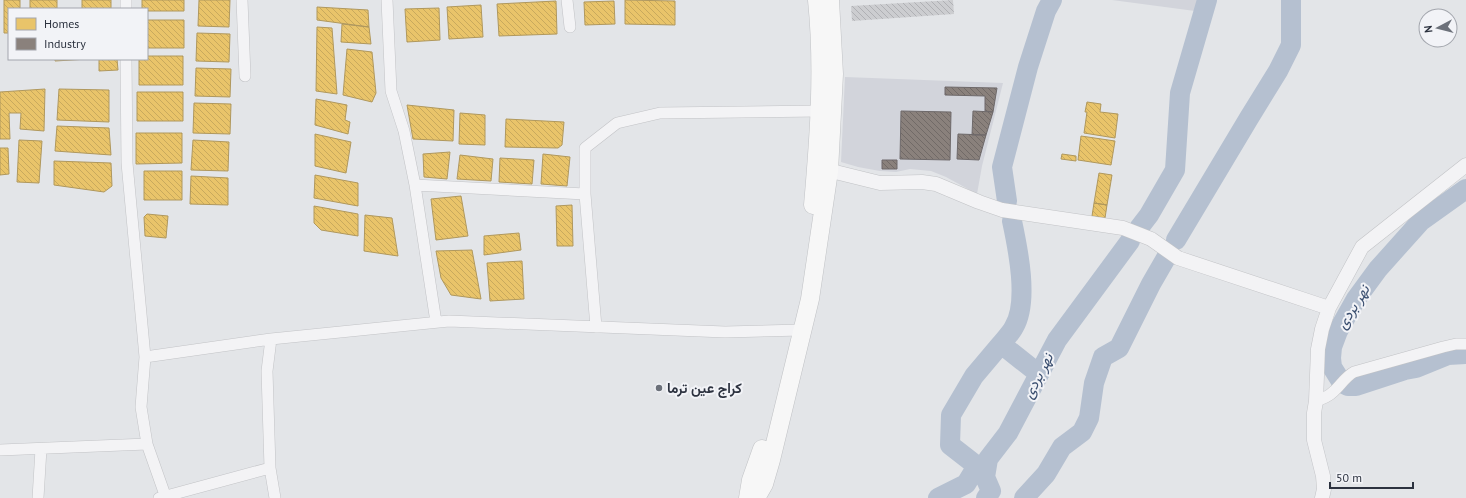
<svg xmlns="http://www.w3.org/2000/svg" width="1466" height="498" font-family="'PT Sans',Vazirmatn,sans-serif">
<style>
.built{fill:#d2d4db}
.homes{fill:url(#homes-back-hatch);stroke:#b0985d}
.industry{fill:url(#industry-back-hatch);stroke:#6e696a}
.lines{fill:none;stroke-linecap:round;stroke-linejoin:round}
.river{stroke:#b5c0d0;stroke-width:20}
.building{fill:url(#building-back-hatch)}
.minor-casing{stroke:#c2c3c6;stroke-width:12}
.tertiary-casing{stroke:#c2c3c6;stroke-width:15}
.primary-casing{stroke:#c0c2c5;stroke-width:19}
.minor{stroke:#f3f3f5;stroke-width:11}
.tertiary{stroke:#f3f3f5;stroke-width:14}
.primary{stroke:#f7f7f7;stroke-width:18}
.poi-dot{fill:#6c717a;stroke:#f2f3f7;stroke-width:1.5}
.labels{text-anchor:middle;stroke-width:4;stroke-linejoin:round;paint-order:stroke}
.poi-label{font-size:14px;font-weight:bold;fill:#2c323f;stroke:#f2f3f7;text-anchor:start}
.water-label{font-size:15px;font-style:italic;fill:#3a4e6f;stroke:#f2f3f7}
</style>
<defs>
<pattern id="homes-back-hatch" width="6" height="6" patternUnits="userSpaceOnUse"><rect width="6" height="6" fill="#e9c46a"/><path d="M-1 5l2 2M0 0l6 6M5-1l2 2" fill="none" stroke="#c8a95d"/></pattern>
<pattern id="industry-back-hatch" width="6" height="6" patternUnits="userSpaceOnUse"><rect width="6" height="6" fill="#8a817c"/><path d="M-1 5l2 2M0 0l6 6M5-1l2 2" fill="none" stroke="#716a67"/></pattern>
<pattern id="building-back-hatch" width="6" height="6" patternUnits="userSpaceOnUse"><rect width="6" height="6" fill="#cccdd0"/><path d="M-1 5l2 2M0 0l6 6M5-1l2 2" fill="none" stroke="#afb0b4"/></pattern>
</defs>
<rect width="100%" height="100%" fill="#e3e5e8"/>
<path class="built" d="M1112 0H1198L1195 11Z
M845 77 1003 83 982 166 977 194 946 177 931 171 910 169 896 172 880 171 858 167 841 162Z"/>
<path class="homes" d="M4 0H20V9H9V33H4Z
M30 0H57V9H30Z
M82 0H111V9H82Z
M142 0H184V11H147V9H142Z
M199 0H230L229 27 198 26Z
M625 0 675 1V25L625 24Z
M556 1 557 34 499 36 497 4Z
M614 1 615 24 585 25 584 2Z
M481 5 483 37 449 39 447 7Z
M317 7 368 10 369 27 317 20Z
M439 8 440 40 407 42 405 9Z
M147 20H184V48H147Z
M342 24 369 27 371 44 341 42Z
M317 27 332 28 337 94 316 91Z
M197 33 230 34 229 62 196 61Z
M347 49 372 52 376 93 372 102 343 95Z
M147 56H183V85H139V59H147Z
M55 59H88L55 61Z
M99 59H117L118 70 99 71Z
M196 68 231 69 230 97 195 96Z
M45 89 44 131 20 129 21 113H9L10 139H0V92Z
M59 89 109 90V122L57 120Z
M137 92H183V121H137Z
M316 99 347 105 345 120 350 122 348 134 315 125Z
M1087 102 1101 104 1100 112 1118 114 1115 138 1084 133 1087 112H1085Z
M194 103 231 104 230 134 193 133Z
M407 105 454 110 453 141 413 139Z
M460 113 485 115V145L459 144Z
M506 119 564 122 562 145 558 148 505 147Z
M57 126 109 128 111 155 55 151Z
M136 133H182V163L136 164Z
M315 134 351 142 346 173 315 166Z
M1081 136 1115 141 1111 165 1078 160Z
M19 140 42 141 39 183 17 182Z
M193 140 229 142 228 171 191 170Z
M0 148H8L9 174 0 175Z
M450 152 447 179 424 177 423 154Z
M543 154 570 157 567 186 541 184Z
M1062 154 1076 156V161L1061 159Z
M460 155 493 159 491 181 457 179Z
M500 158 534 160 532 184 499 182Z
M54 161 111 163 112 186 104 192 54 185Z
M144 171H182V200H144Z
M1099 173 1112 175 1107 205 1094 203Z
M315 175 358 183V206L314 198Z
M191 176 228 178V205L190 204Z
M461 196 468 236 436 240 431 199Z
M1094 203 1107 205 1105 218 1092 216Z
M572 205 573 246H557L556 206Z
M314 206 358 214V236L321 230 314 223Z
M147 214 168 216 166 238 145 236 144 217Z
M365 215 392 218 398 256 364 251Z
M519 233 521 250 484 255V236Z
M472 250 481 299 451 295 441 278 436 251Z
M522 261 524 299 490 301 487 263Z"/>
<path class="industry" d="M945 87 997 88 993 112 985 111V96L945 95Z
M901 111 951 112 950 160 900 159Z
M973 111 993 112 986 135H972Z
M958 134 986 135 979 160 957 159Z
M882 160H897V169H882Z"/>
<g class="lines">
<path class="river" d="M1466 189 1421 221 1378 269 1356 299 1338 331 1332 347 1331 358 1332 367 1342 383 1348 386H1356L1405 370 1416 368 1448 355 1466 354
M1007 201 1002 167 1028 67 1046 11 1052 0
M1139 228 1149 215 1175 170 1180 93 1207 0
M1176 240 1249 118 1278 71 1291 45V0
M1001 344C1005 339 1011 333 1014 327 1029 302 1018 249 1012 221
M938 498 966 484 977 466 950 445 951 415 974 376 1001 344 1039 374
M986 498 991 491 985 477 988 459 1008 433 1057 340 1130 241
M1024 498 1046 474 1062 447 1082 432 1089 418 1094 383 1103 357 1119 348 1151 284 1166 258"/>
</g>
<path class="building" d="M953 0 954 14 852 21 851 6Z"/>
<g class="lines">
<g class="minor-casing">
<path id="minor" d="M126 0V9
M242 0 245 76
M387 0 391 91 404 131 415 185 436 322
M567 0 570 27
M126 59 127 163 145 357 141 407 147 444 165 495
M415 185 585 194 596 327
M585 194V148L617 123 660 113 820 111
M271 339 267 371 270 468 275 498
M145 357 271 339 449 321 725 332 802 330
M1316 401C1322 399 1328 397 1333 392 1341 385 1345 377 1354 372L1443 347 1456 344H1466
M0 450 147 444
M38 498 41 449
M159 498 270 468"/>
</g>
<g class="tertiary-casing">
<path id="tertiary" d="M819 168 880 183 922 182 936 184 979 202 1002 210 1123 228 1151 239 1178 258 1329 308
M1322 498 1324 489 1323 476 1314 440V413L1316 401 1318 349 1322 329 1329 308 1362 247 1466 165"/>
</g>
<g class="primary-casing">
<path id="primary" d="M813 205C819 137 824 68 817 0
M748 498 751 480 762 449
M756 498 764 484 771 460 810 299 829 171 834 74 830 0"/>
</g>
<use href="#minor" class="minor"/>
<use href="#tertiary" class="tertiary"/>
<use href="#primary" class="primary"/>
</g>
<circle class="poi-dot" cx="659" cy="388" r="4"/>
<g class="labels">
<g class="poi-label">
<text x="667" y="393">كراج عين ترما</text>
</g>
<g class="water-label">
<text transform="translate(1353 307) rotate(-58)" y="5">نهر بردى</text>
<text transform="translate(1038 376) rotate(-63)" y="5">نهر بردى</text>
</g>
</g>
<rect x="8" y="8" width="140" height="52" fill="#f2f3f7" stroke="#a3a6ad"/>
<rect x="16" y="18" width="20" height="12" fill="#e9c46a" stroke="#a3a6ad"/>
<text x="44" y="28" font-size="12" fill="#2c323f">Homes</text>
<rect x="16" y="38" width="20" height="12" fill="#8a817c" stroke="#a3a6ad"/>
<text x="44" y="48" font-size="12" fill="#2c323f">Industry</text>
<g transform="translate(1438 28) rotate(263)"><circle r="19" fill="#f2f3f7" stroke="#a3a6ad"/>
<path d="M0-3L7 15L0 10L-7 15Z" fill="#6c717a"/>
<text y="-6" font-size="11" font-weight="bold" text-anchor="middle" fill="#2c323f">N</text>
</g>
<path d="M1330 482v6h83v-6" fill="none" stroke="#2c323f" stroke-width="2"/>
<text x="1336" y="482" font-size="12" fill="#2c323f" stroke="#f2f3f7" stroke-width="3" paint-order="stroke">50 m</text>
</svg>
